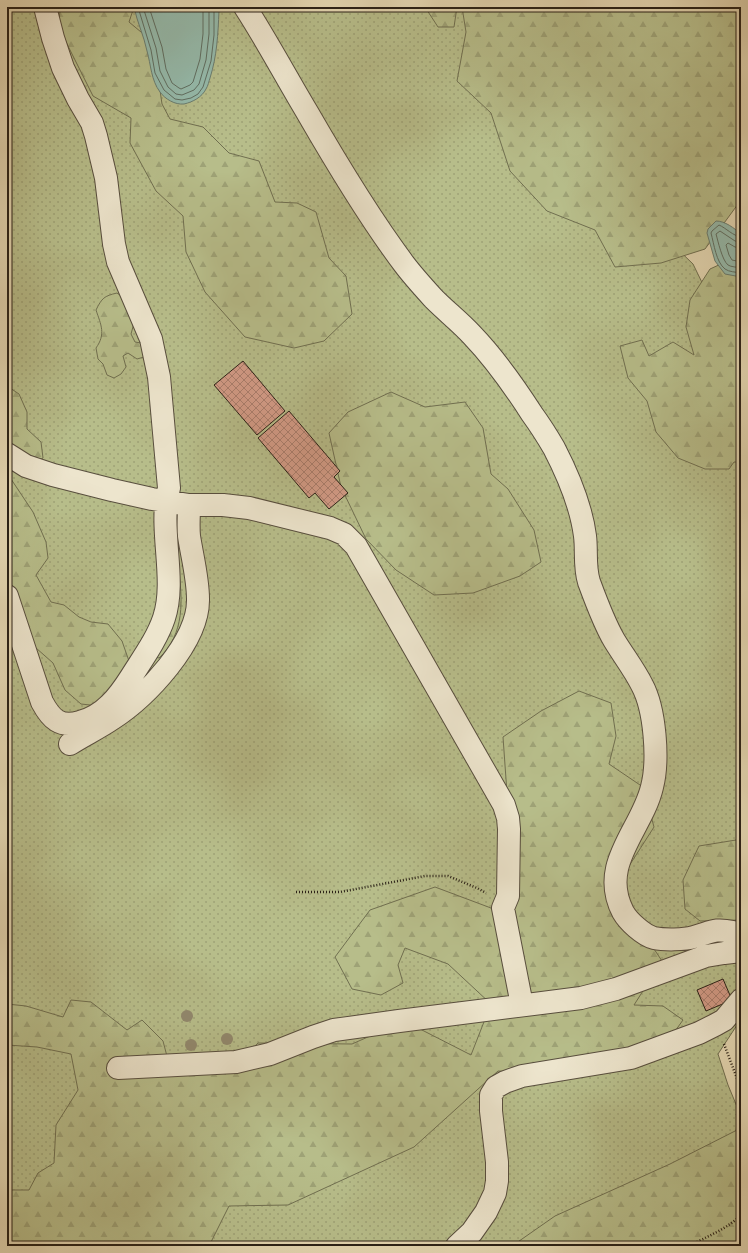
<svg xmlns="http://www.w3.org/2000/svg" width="748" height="1253" font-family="'Sorts Mill Goudy',serif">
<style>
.grass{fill:url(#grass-dots);stroke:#706f50}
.forest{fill:url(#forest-firs);stroke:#706f50}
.water{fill:#95baab;stroke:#6a7d70}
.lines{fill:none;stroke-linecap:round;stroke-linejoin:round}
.shore{stroke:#606e61;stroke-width:1}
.building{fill:url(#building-cross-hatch);stroke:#2a2117}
.minor-casing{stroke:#584e3e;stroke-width:24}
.path{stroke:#2a2117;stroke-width:2.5;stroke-dasharray:1 2;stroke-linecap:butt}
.minor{stroke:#ede5cd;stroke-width:22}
.tree{fill:#91886d}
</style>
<defs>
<pattern id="grass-dots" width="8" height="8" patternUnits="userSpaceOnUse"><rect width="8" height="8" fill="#b7bd8a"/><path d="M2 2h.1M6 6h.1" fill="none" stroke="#9ea276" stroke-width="1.8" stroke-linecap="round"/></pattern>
<pattern id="forest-firs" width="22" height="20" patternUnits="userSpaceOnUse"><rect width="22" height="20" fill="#b7bd8a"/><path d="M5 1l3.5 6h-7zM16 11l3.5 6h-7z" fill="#9ea276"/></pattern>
<pattern id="building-cross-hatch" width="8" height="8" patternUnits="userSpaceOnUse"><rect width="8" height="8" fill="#d39b87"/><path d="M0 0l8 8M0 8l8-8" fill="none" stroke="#ab7e6d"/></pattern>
</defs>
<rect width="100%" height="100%" fill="#e4d7b2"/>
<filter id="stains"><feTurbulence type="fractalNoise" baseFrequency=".005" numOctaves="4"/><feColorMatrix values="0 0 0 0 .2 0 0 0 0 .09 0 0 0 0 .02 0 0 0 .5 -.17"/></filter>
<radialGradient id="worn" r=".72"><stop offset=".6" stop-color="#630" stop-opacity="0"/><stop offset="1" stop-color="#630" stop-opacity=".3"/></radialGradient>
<path class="grass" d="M7 7H485L661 233 693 264 713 305 741 440V1019L718 1054 728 1085 738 1109V1113L736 1114 738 1119 729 1173 604 1246H7Z"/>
<path class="forest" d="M60 7H134L129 22 153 42 162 104 170 119 203 127 229 153 259 161 275 202 297 203 316 212 329 258 346 276 352 314 324 341 294 348 245 337 205 292 186 252 183 216 156 191 130 143 131 118 93 96 59 28Z
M425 7H457L454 27H438Z
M462 7H741V200L705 249 661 263 615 267 595 230 547 211 510 171 491 113 457 81 466 32Z
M741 241V462H734L729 469H705L678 458 656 432 647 401 628 378 620 346 642 340 649 356 673 342 694 355 686 327 690 300 710 269 734 258Z
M117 293 124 298 134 323 131 334 135 342 141 343 144 357 137 359 128 353 123 356 126 367 121 374 114 378 107 375 103 364 98 359 96 348C106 334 101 325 96 310 102 298 104 296 117 293Z
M7 386 19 394 27 412V429L41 442 43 458 33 463 7 444Z
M391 392 425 407 465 402 483 428 491 474 508 489 534 530 541 562 520 576 473 593 434 595 396 570 366 539 341 487 329 433 348 412Z
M7 473 33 512 46 542 48 558 36 575 51 602 64 605 79 617 91 622 108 624 122 641 130 664 99 706 81 704 65 690 53 663 27 640 7 607Z
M178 567C183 599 185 634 159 658L155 657Z
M579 691 611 703 616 736 609 764 643 787 654 827 629 866 616 911 652 946 662 961 634 1005 663 1006 683 1020 660 1052 573 1075 498 1071 414 1147 288 1205 229 1206 211 1242 195 1246H7V1190H29L38 1173 54 1163 56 1125 78 1090 71 1054 37 1047 7 1045V1004L26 1006 63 1017 71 1000 91 1002 127 1030 142 1020 163 1041 169 1064 226 1074 258 1043 352 1044 386 1029H420L471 1055 491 1004 448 964 405 948 398 965 403 983 381 995 352 989 335 957 370 910 435 887 491 908 519 956 512 907 507 793 503 737 541 711Z
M741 837V920L700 921 685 909 683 880 699 846 736 840Z
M741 1128V1246H512L555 1216 670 1164Z"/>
<path class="water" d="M134 7H218L219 11C218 34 217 56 210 78 209 81 208 86 206 89 202 97 193 102 184 104 175 105 165 99 160 92 151 80 151 65 147 51 144 36 137 22 134 7Z
M716 221C725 221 734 228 741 234V277L725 274 715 261 707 233 708 229Z"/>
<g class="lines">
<path class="shore" d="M138 7 151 50 155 73 164 90 175 99 182 100 191 98 198 94 203 87 211 61 214 35V7
M143 7 156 48 160 71 168 87 176 94 182 95 194 90 199 84 206 60 209 34V7
M149 7 162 47 166 69 172 83 179 88 181 89 190 85 193 82 200 59 203 34V7
M741 237C733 236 726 228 719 225L712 231 711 233C714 244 716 262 725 269 729 272 736 272 741 273
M741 242 735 241 720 231 716 234C718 241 722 260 728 265 731 267 737 267 741 268
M741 248 735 247 728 243 726 245 729 255 732 260 741 262"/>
</g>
<path class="building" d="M243 361 285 411 257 435 214 385Z
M289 411 340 471 334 477 348 493 329 509 315 493 309 498 258 438Z
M723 979 732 1000 706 1011 697 990Z"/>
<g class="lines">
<g class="minor-casing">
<path id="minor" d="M245 7C267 41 286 77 307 112 337 164 368 216 404 264 413 276 424 288 434 299 447 312 460 322 472 335 495 359 514 386 532 414 540 425 547 436 554 448 568 475 581 505 585 536 587 551 584 566 589 582 596 601 604 623 614 640 623 655 634 669 642 685 655 709 659 760 652 787 642 830 598 864 623 912 628 921 643 935 654 938 664 940 684 940 694 937 712 932 714 928 733 932L736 951
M7 454 26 466 53 475 112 490 152 499 189 505H223L249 508 330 528 344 534 356 546 504 805 508 818 509 829 508 896 503 908 522 1005
M7 596 42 702C51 719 60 728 80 722 104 716 119 696 131 677 143 658 157 639 164 618 177 578 158 529 169 488L159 377 151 339 118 262 114 244 106 178 96 136 92 123 78 99 63 68 53 38 45 7
M70 744C84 735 99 728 112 719 146 697 199 642 198 599 198 578 192 556 189 536 188 526 189 515 189 505
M118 1068 236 1062 270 1054 313 1037 334 1030 399 1021 581 998 616 989 706 956 724 953 741 951
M457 1246 472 1232 486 1212 495 1193 497 1181V1162L491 1111V1095L496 1087 505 1082 522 1076 631 1058 699 1033 715 1025 724 1020 741 1000"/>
</g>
<path class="path" d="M296 892H340L425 876H448L477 888 486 893
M724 1044 741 1089
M689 1246C706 1237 727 1229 741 1215"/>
<use href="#minor" class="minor"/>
</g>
<g class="tree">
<circle cx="187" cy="1016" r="6"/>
<circle cx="227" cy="1039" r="6"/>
<circle cx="191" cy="1045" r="6"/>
</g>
<rect width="748" height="1253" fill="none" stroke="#e4d7b2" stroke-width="24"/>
<rect x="8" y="8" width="732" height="1237" fill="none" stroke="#2a2117" stroke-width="2"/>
<rect x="12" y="12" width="724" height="1229" fill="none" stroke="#2a2117"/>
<rect width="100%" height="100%" filter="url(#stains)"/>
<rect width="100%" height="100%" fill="url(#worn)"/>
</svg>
